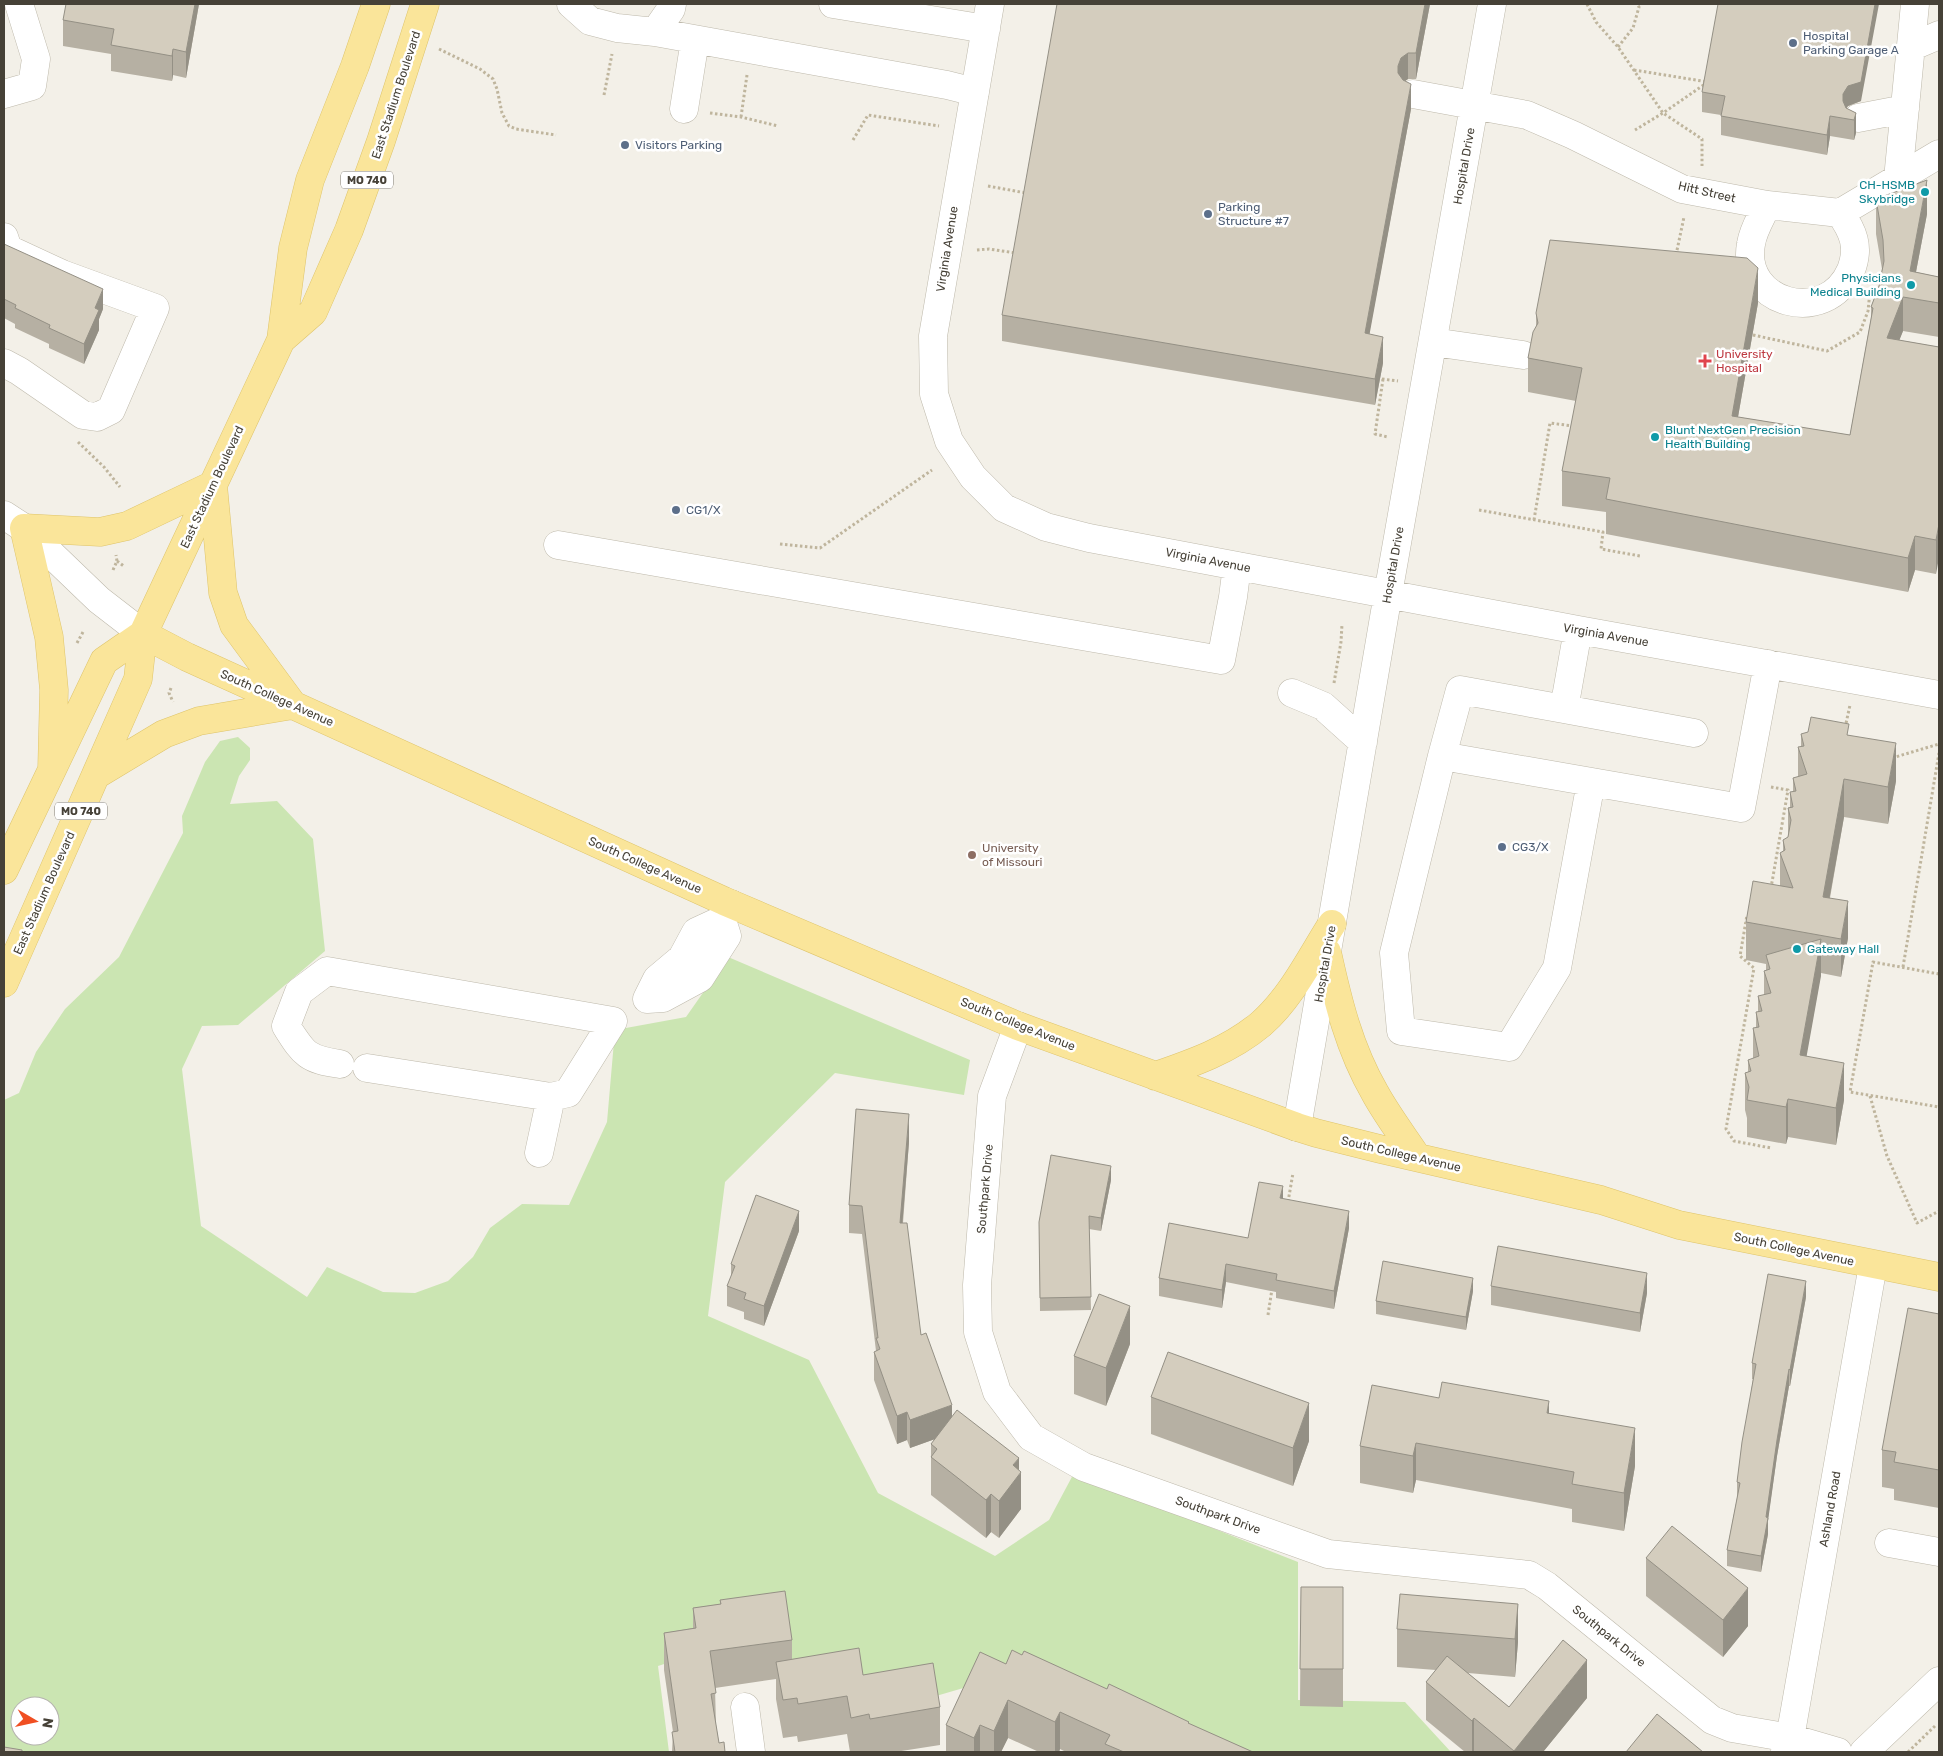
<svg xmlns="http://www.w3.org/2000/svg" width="1943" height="1756" font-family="Rubik,sans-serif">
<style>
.green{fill:#cbe5b2;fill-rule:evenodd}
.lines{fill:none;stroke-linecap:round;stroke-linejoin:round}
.minor-casing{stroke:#beb9ab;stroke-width:29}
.major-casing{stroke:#dec46b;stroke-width:29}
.path{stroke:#bfb59d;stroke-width:3;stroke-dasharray:2.5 2.5;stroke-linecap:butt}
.minor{stroke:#fff;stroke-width:28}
.major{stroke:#fae59a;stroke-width:28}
.wall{fill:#b6b0a3}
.shaded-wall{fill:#949085}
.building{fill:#d4cdbe;stroke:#949085}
.service-dot{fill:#5c6f8a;stroke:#fff;stroke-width:2}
.culture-dot{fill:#0f9aa8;stroke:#fff;stroke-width:2}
.health-dot{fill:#e0444e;stroke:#fff;stroke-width:2}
.education-dot{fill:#8d6e63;stroke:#fff;stroke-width:2}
.labels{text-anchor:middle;stroke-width:5;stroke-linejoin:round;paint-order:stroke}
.shield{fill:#fff;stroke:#7e7a73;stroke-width:1}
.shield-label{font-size:11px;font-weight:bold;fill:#464137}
.service-label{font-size:12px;fill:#4e5e75;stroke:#fff;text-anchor:start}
.street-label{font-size:12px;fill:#464137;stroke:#fff}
.culture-label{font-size:12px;fill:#0d838f;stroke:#fff;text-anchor:end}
.health-label{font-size:12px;fill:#be3a42;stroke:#fff;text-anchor:start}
.education-label{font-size:12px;fill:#785e54;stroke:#fff;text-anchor:start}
</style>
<rect width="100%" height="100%" fill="#f3f0e8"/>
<path class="green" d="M238 737 250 748V760L239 776 230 804 277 801 313 839 325 951 238 1025 202 1026 182 1069 201 1226 307 1297 327 1267 383 1292 415 1293 448 1281 473 1257 490 1228 522 1204 569 1205 607 1122 615 1030 686 1017 728 957 970 1060 964 1095 835 1073 725 1182 708 1316 809 1360 878 1493 995 1556 1049 1520 1074 1473 1298 1562V1700L1405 1702 1451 1752H1164L977 1684 919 1701 811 1688 689 1656 658 1666 669 1752H4V1100L19 1093 36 1052 65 1009 119 957 183 833 182 816 205 762 220 741ZM20 1706H50V1736H20Z"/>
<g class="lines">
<g class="minor-casing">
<path id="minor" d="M571 4 590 21 617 28 655 32 947 85 975 92
M833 4 986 29
M990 4 933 336 934 394 949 441 973 477 1004 508 1046 527 1089 538 1578 630 1939 695
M655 32 671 9 672 4
M1911 47 1939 35
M4 94 32 86 36 59 19 4
M1413 94 1527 115 1573 135 1682 189 1767 205 1840 213 1939 154
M684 109 695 40
M1858 118 1905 109
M1898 179 1915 4
M1767 205C1761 218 1753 230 1751 244 1740 303 1826 328 1851 270 1860 247 1853 231 1840 213
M4 237 8 249 62 274 155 308 111 410 97 417 83 415 19 371 4 363
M1433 342 1523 355
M4 515 24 528 99 600 143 634
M558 545 1221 660 1233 597 1237 566
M1578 630 1564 709 1460 690 1442 756 1394 953 1401 1031 1509 1047 1557 968 1591 782
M1292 693 1323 706 1363 742
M1564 709 1694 733
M1442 756 1741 808 1768 664
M722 920 727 936 700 978 663 998 647 999 657 979 682 958 696 932 722 920 731 904
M1018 1026 992 1096 977 1285 978 1332 997 1392 1031 1437 1084 1467 1328 1554 1529 1575 1547 1586 1712 1720 1732 1728 1790 1738 1838 1752
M340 1064C306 1059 304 1054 286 1026L299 992 327 971 613 1021 568 1093 551 1097 367 1068
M1297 1127 1388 594 1492 4
M539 1153 551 1097
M1889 1543 1939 1552
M745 1707 751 1752
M1785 1752 1790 1738 1873 1265
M1864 1752 1939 1681"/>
</g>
<g class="major-casing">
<path id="major" d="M281 340 313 312 349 230 381 141 425 4
M143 634 187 657 724 901 1018 1026 1297 1127 1316 1133 1380 1149 1601 1200 1679 1225 1939 1277
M52 769 54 690 49 637 24 528 100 532 127 526 213 485 223 593 234 625 293 705 199 721 164 734 96 775
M4 870 104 661 143 634
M1327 952C1338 1002 1349 1048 1375 1093 1387 1115 1403 1136 1417 1157
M4 983 138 679 143 634 281 340 293 248 310 180 355 66 376 4
M1155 1076C1193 1063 1230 1050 1261 1024 1291 998 1311 957 1332 924"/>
</g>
<path class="path" d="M1587 4 1596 22 1618 47 1663 113 1702 139V166
M1618 47 1633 28 1639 7 1637 4
M439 49 480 69 493 79 497 89 502 113 509 126 516 129 556 135
M1634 70 1708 82 1663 113 1635 130
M604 95 612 54
M710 113 741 117 778 126
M741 117 747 75
M853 140 868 115 939 126
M988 186 1026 193
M977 250 989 249 1016 253
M1676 255 1684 217
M1753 335 1827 351 1860 332 1868 311 1870 291
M1382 379 1398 381
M1383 379 1375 434 1388 437
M78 442 104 467 120 487
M1479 510 1603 532 1601 549 1640 556
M1534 520 1550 423 1573 426
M780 544 820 548 932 470
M117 561 125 567
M113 570 117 561 116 555
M77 643 83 632
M1334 683 1341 642 1342 624
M171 688 169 693 173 702
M1845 728 1850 705
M1892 758 1939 744
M1771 787 1788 790 1771 888
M1750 915H1747L1740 956 1754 968 1726 1129 1734 1141 1771 1148
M1903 967 1939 753
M1939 974 1873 962 1850 1092 1939 1107
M1870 1096 1887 1156 1917 1223 1939 1211
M1288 1202 1293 1173
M1268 1315 1272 1289
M1908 1752 1936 1725"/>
<use href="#minor" class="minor"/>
<use href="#major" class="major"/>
</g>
<path class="wall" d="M199 4 186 78 173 75 172 81 111 71V54L63 46V20Z
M1430 4 1416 79H1408L1405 81 1411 109 1369 334 1383 363 1375 405 1002 341V315Z
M1702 92 1861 101 1848 106 1846 108 1856 113V133L1854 140 1830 136 1827 155 1721 135V115L1702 112Z
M1876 199 1927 214 1916 272 1939 277V337L1903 331 1899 340 1939 347 1936 574 1915 570 1908 592 1606 534V512L1562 506V471L1576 401 1528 392V358L1536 327V313L1758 303 1738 417 1850 435 1871 318V307L1879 286 1882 269 1876 234Z
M4 244 103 309 99 319V330L84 364 49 348V344L15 328V324L4 318Z
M1801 734 1849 735 1896 781 1888 824 1844 817 1830 898 1848 938 1841 977 1821 973 1806 1056 1844 1100 1836 1145 1788 1137 1786 1144 1747 1137V1118L1745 1110V1073L1748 1072V1060L1753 1059V1028H1756V1012H1758V996L1764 995V971L1766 970V964L1746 960V922L1780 886V853L1783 852V840L1788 837V808L1790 807V792H1793V778L1798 777V747H1801Z
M909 1142 903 1223 921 1335 952 1417 1019 1470 1021 1509 999 1538 991 1532 986 1538 931 1495V1444L935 1439 910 1448 907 1440 897 1444 874 1380V1352L876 1351 862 1234 849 1233V1205Z
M1111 1180 1101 1231 1089 1229 1091 1310 1040 1311 1039 1222Z
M1283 1199 1349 1228 1334 1309 1276 1298V1292L1226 1282 1222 1308 1159 1296V1278L1248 1238Z
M799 1231 764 1326 744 1319V1312L727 1306V1286L731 1277V1264Z
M1491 1286 1647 1293 1640 1332 1491 1305Z
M1473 1291 1466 1330 1376 1314V1301Z
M1806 1297 1790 1386H1789L1777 1456 1768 1518V1534L1761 1572 1727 1566V1550L1737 1498V1482L1753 1379H1752V1363Z
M1939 1314V1508L1894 1500V1489L1882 1487V1450Z
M1130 1344 1106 1406 1074 1394V1356Z
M1151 1397 1309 1441 1293 1486 1151 1434Z
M1439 1398 1549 1414 1635 1466 1624 1531 1572 1522V1509L1416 1480 1413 1493 1360 1483V1446Z
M1646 1558 1748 1626 1723 1657 1646 1596Z
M1301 1587H1343V1707L1300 1706Z
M720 1600 792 1640V1659L863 1675 940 1707V1745L895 1752H850L847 1734 798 1742 797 1736 783 1738 776 1699V1679L715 1688 716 1725 719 1743 725 1752H672L673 1732 664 1670V1633L693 1628V1608L720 1604Z
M1518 1604V1642L1515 1677 1468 1673 1509 1707 1587 1698 1543 1752H1465L1426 1720V1682L1436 1670 1397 1667V1629Z
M1022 1655 1107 1689 1189 1724 1253 1752H1066L1060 1749 1059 1752H1039L1008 1738 1001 1752H946V1725L1006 1664Z"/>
<path class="shaded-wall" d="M195 4H199L186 78V52Z
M1425 4H1430L1416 79V53Z
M1875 4H1879L1861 101 1848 106 1843 113V120V94Z
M173 49V75L172 81V56Z
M1408 53V79L1401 84 1398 92V66L1401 58Z
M1411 84V109L1365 359V333Z
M1856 113V133L1854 140V120Z
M1830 116V136L1827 155V135Z
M1927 180V214L1911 298 1910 271Z
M1758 268V303L1732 451V416Z
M103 289V309L99 319V330L84 364V344L95 308Z
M1903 297V331L1887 372V338Z
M1383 337V363L1375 405V379Z
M1939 524V558L1936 574V540Z
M1915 536V570L1908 592V558Z
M1896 743V781L1888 824V787Z
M1844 779V817L1823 934V897Z
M1848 901V938L1841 977V939Z
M1821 939V976L1800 1093V1055Z
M1844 1063V1100L1836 1145V1108Z
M1788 1099V1137L1786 1144V1107Z
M909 1114V1142L900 1252V1223Z
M1111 1166V1180L1101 1231V1218Z
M1283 1186V1204L1280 1198Z
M799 1211V1231L764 1326V1306Z
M1349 1211V1228L1334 1309V1291Z
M1226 1264V1282L1222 1308V1290Z
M1647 1273V1293L1640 1332V1313Z
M1473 1278V1291L1466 1330V1317Z
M1806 1281V1297L1790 1386V1370Z
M1130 1306V1344L1106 1406V1368Z
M1789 1369V1386L1777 1456 1768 1521V1518V1534L1761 1572V1556L1766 1517 1777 1440Z
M1549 1401V1439L1547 1413Z
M1309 1403V1441L1293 1486V1448Z
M952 1405V1433L910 1448V1420Z
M907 1412V1440L897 1444V1416Z
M1635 1428V1466L1624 1531V1493Z
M1416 1443V1480L1413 1493V1456Z
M1019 1458V1475L1021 1472V1509L999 1538V1501L1013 1465Z
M991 1494V1532L986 1538V1500Z
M1748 1588V1626L1723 1657V1620Z
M1518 1604V1642L1515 1677V1639Z
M1587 1660V1698L1543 1752H1514V1751Z
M1008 1700V1738L1001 1752H994V1731Z
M1060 1712V1749L1059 1752H1055V1722Z
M1474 1718V1752H1472V1721Z
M980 1725V1752H974V1738Z"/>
<path class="building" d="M66 4H195L186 52 173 49 172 56 111 45 114 29 63 20Z
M1057 4H1425L1416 53H1408L1401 58 1398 66V73L1403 80 1411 84 1365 333 1383 337 1375 379 1002 315Z
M1718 4H1875L1861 82 1848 86 1843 94V101L1846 108 1856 113 1854 120 1830 116 1827 135 1721 116 1725 96 1702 92Z
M1927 180 1910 271 1939 277V303L1903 297 1887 338 1939 347V524L1936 540 1915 536 1908 558 1606 499 1610 478 1562 471 1582 368 1528 358 1533 332 1538 323 1536 313 1550 240 1747 258 1758 268 1732 416 1850 435 1873 308 1871 307 1879 286 1884 261 1883 240 1876 199Z
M4 244 103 289 95 308 99 310 84 344 49 328 50 325 15 308 16 305 4 299Z
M1811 717 1849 724 1847 735 1896 743 1888 787 1844 779 1823 897 1848 901 1841 939 1746 922 1753 881 1793 888 1780 853 1785 850 1783 840 1788 837 1791 820 1788 808 1793 807 1790 792 1796 791 1793 778 1807 774 1798 747 1804 746 1801 734 1808 732Z
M1821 939 1800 1055 1844 1063 1836 1108 1788 1099 1786 1107 1747 1100 1749 1087 1745 1073 1751 1071 1748 1060 1759 1056 1753 1028 1759 1027 1756 1012 1762 1011 1758 996 1771 993 1764 971 1770 969 1766 955Z
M856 1109 909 1114 900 1223H907L921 1335 926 1333 952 1405 910 1420 907 1412 897 1416 874 1352 880 1349 876 1338H878L862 1206 849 1205Z
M1051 1155 1111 1166 1101 1218 1089 1216 1091 1297 1040 1298 1039 1222Z
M1259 1182 1283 1186 1280 1198 1349 1211 1334 1291 1276 1280 1277 1274 1226 1264 1222 1290 1159 1278 1169 1223 1248 1238Z
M756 1195 799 1211 764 1306 744 1299 746 1293 727 1286 735 1266 731 1264Z
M1498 1246 1647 1273 1640 1313 1491 1286Z
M1383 1261 1473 1278 1466 1317 1376 1301Z
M1768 1274 1806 1281 1790 1370 1789 1369 1777 1440 1766 1517 1768 1518 1761 1556 1727 1550 1740 1483 1737 1482 1742 1442 1756 1364 1752 1363Z
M1099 1294 1130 1306 1106 1368 1074 1356Z
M1908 1308 1939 1314V1470L1894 1462 1896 1452 1882 1450Z
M1168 1352 1309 1403 1293 1448 1151 1397Z
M1442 1382 1549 1401 1547 1413 1635 1428 1624 1493 1572 1484 1574 1472 1416 1443 1413 1456 1360 1446 1372 1385 1439 1398Z
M957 1410 1019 1458 1013 1465 1021 1472 999 1501 991 1494 986 1500 931 1457 937 1449 931 1444Z
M1672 1526 1748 1588 1723 1620 1646 1558Z
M1301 1587H1343V1669H1300Z
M785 1591 792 1640 710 1651 716 1693 711 1694 719 1743 724 1742 725 1752H675L672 1732 678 1731 664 1633 696 1628 693 1608 721 1604 720 1600Z
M1400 1594 1518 1604 1515 1639 1397 1629Z
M1563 1640 1587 1660 1514 1751 1474 1718 1472 1721 1426 1682 1447 1656 1509 1707Z
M859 1648 863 1675 933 1663 940 1707 870 1719 869 1714 851 1718 847 1696 798 1704 797 1698 783 1700 776 1662Z
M1012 1650 1022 1655 1024 1651 1107 1689 1109 1684 1189 1722 1188 1723 1253 1752H1124L1105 1744 1110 1735 1060 1712 1055 1722 1008 1700 994 1731 980 1725 974 1738 946 1725 980 1652 1006 1664Z
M1657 1714 1703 1752H1626Z
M4 1747 22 1750V1752H4Z"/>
<g class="service-dot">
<circle cx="1793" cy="43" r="5"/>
<circle cx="625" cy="145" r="5"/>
<circle cx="1208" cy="214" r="5"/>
<circle cx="676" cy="510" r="5"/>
<circle cx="1502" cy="847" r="5"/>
</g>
<g class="culture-dot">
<circle cx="1925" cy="192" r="5"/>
<circle cx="1911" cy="285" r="5"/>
<circle cx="1655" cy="437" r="5"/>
<circle cx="1797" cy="949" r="5"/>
</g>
<path class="health-dot" d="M1702.5 353.5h5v5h5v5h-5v5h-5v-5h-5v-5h5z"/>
<circle class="education-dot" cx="972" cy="855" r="5"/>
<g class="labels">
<g class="shield">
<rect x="341" y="171.5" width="52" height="17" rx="4"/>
<rect x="55" y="802.5" width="52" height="17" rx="4"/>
</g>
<g class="shield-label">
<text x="367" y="184">MO 740</text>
<text x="81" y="815">MO 740</text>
</g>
<g class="service-label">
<text x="1803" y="40">Hospital<tspan x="1803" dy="14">Parking Garage A</tspan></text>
<text x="635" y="149">Visitors Parking</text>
<text x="1218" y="211">Parking<tspan x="1218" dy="14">Structure #7</tspan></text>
<text x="686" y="514">CG1/X</text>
<text x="1512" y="851">CG3/X</text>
</g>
<g class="street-label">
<text transform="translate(396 95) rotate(-72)" y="4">East Stadium Boulevard</text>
<text transform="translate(1464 166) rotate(-80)" y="4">Hospital Drive</text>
<text transform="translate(1707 192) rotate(13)" y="4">Hitt Street</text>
<text transform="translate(947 249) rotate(-81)" y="4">Virginia Avenue</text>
<text transform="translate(212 487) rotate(-65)" y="4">East Stadium Boulevard</text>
<text transform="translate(1208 560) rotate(11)" y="4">Virginia Avenue</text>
<text transform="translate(1393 565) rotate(-80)" y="4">Hospital Drive</text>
<text transform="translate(1606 635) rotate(10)" y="4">Virginia Avenue</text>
<text transform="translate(277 698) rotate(24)" y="4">South College Avenue</text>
<text transform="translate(645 865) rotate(24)" y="4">South College Avenue</text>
<text transform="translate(44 893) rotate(-66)" y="4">East Stadium Boulevard</text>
<text transform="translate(1325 964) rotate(-80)" y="4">Hospital Drive</text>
<text transform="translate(1018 1024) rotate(22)" y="4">South College Avenue</text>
<text transform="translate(1401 1154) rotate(13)" y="4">South College Avenue</text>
<text transform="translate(985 1189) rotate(-85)" y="4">Southpark Drive</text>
<text transform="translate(1794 1249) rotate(12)" y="4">South College Avenue</text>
<text transform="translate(1830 1509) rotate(-80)" y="4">Ashland Road</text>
<text transform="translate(1218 1515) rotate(20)" y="4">Southpark Drive</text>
<text transform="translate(1609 1636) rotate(39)" y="4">Southpark Drive</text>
</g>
<g class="culture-label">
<text x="1915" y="189">CH-HSMB<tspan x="1915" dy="14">Skybridge</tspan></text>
<text x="1901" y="282">Physicians<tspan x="1901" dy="14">Medical Building</tspan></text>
<text x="1665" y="434" text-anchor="start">Blunt NextGen Precision<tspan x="1665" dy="14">Health Building</tspan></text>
<text x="1807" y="953" text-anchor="start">Gateway Hall</text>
</g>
<g class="health-label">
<text x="1716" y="358">University<tspan x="1716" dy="14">Hospital</tspan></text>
</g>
<g class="education-label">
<text x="982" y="852">University<tspan x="982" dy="14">of Missouri</tspan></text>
</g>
</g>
<rect width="1943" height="1756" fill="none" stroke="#464137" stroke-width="10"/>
<g transform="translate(35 1721) rotate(99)"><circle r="24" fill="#ffffff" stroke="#b5b3af"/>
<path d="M0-4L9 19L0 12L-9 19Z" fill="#f04f22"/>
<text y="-8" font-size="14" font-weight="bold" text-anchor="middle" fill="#464137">N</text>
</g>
</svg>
